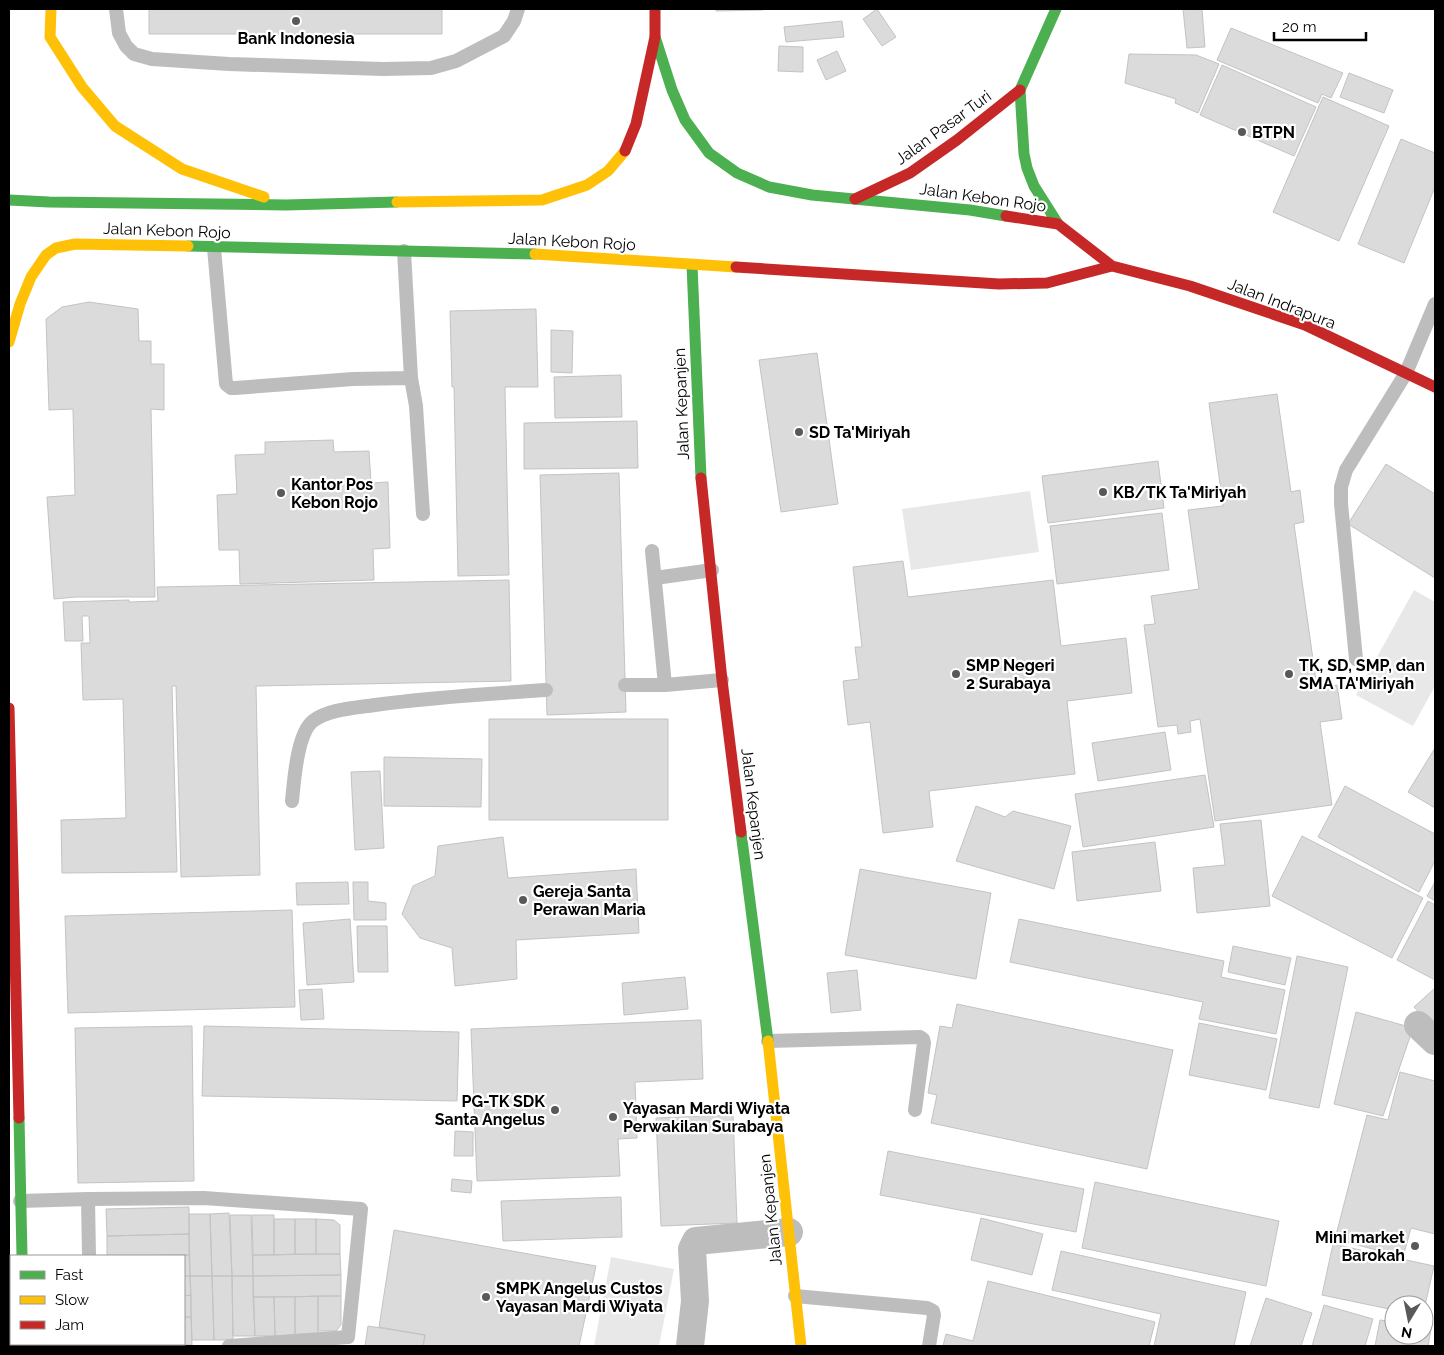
<svg xmlns="http://www.w3.org/2000/svg" width="1444" height="1355" font-family="Raleway,sans-serif">
<style>
.green{fill:#e8e8e8}
.building{fill:#dbdbdb;stroke:#c3c3c3}
.lines{fill:none;stroke-linecap:round;stroke-linejoin:round}
.lane{stroke:#bdbdbd;stroke-width:14}
.street{stroke:#bdbdbd;stroke-width:28}
.fast{stroke:#4caf50;stroke-width:11}
.slow{stroke:#ffc107;stroke-width:11}
.jam{stroke:#c62828;stroke-width:11}
.poi-dot{fill:#595959;stroke:#fff;stroke-width:2}
.labels{text-anchor:middle;stroke-width:4.5;stroke-linejoin:round;paint-order:stroke}
.poi-label{font-size:16px;font-weight:bold;fill:#000;stroke:#fff;text-anchor:start}
.street-label{font-size:16px;fill:#000;stroke:#fff}
</style>
<rect width="100%" height="100%" fill="#fff"/>
<path class="green" d="M1030 491 1039 552 911 570 902 509Z
M1414 590 1435 602V686L1413 726 1356 695Z
M611 1257 674 1269 659 1346H594Z"/>
<path class="building" d="M149 9H442V34H149Z
M716 9H763V10L716 11Z
M877 9 896 37 882 46 863 19Z
M1183 9H1202L1205 47 1187 48Z
M842 21 844 37 786 42 784 27Z
M1231 28 1343 73 1331 98 1322 94 1318 103 1217 60Z
M779 46 803 47V72L778 71Z
M837 51 846 71 826 80 817 60Z
M1129 54 1196 55 1219 64 1198 113 1175 103 1176 99 1125 83Z
M1222 65 1316 107 1294 156 1200 115Z
M1349 73 1393 90 1384 113 1340 97Z
M1323 97 1389 126 1339 241 1273 212Z
M1401 139 1435 153V187L1404 263 1358 244Z
M89 302 138 309 139 341H151V364H164V410L151 409 155 597H76L54 599 47 497 75 495 73 409 49 410 46 319 62 307Z
M536 309 538 387H505L509 575 458 576 454 387H452L450 311Z
M551 330 573 331 572 373 551 372Z
M817 353 838 504 781 512 759 360Z
M621 375 622 417 555 418 554 377Z
M1277 394 1291 492 1300 490 1304 522 1294 524 1317 688 1337 685 1342 719 1320 722 1332 805 1215 821 1200 719 1190 721 1191 732 1178 734 1177 725 1158 727 1144 625 1155 624 1151 596 1199 589 1188 510 1223 506 1209 403Z
M637 421 638 468 524 469V423Z
M333 440 334 452 369 451 371 483 388 482 390 548 373 549 374 580 240 584 239 550H219L217 495 237 494 235 455 265 454V442Z
M1158 461 1164 508 1048 523 1042 476Z
M1386 464 1435 494V578L1348 524Z
M619 473 626 712 547 715 540 475Z
M1162 513 1169 570 1057 584 1050 526Z
M903 561 908 597 1053 580 1061 646 1126 638 1132 693 1067 701 1075 774 929 791 933 827 883 833 870 722 848 725 843 681 859 679 855 647H862L853 567Z
M509 580 511 681 256 686 260 875 181 877 176 686H172L177 872 62 873 61 820 126 818 123 699 83 700 81 643H90L89 616H82L83 641H65L63 602 129 600V602L158 601 157 587Z
M489 719H668V820H489Z
M1165 732 1171 770 1098 781 1092 743Z
M1435 748V808L1408 792Z
M384 757 482 759 481 807 384 806Z
M380 771 384 848 355 850 351 772Z
M1205 775 1214 827 1083 847 1075 794Z
M1345 786 1435 834V861L1419 892 1318 837Z
M976 806 1005 817 1013 811 1071 826 1054 889 956 861Z
M1261 820 1270 906 1197 913 1193 868 1225 865 1220 824Z
M1302 836 1423 898 1392 958 1272 896Z
M503 837 508 878 636 869 639 933 516 940 517 979 455 986 452 948 420 938 402 914 413 886 435 876 438 846Z
M1155 842 1161 891 1077 901 1072 852Z
M860 869 991 893 976 979 845 955Z
M348 882 349 904 297 905 296 883Z
M353 882H368V901L386 903V920H354Z
M1435 882V901L1427 896Z
M1428 901 1435 905V980L1397 960Z
M292 910 295 1007 68 1013 65 916Z
M350 919 354 982 307 985 303 923Z
M1019 919 1224 961 1221 977 1285 990 1276 1034 1199 1019 1203 1002 1010 962Z
M357 926H387L388 972H358Z
M1233 946 1291 958 1285 985 1228 972Z
M1297 956 1348 967 1319 1108 1269 1098Z
M857 970 861 1010 831 1013 827 973Z
M685 977 688 1009 624 1015 622 983Z
M1435 988V1030L1414 1007Z
M322 989 324 1019 301 1020 299 990Z
M957 1004 1173 1050 1147 1169 931 1123 937 1095 928 1093 940 1026 952 1028Z
M1356 1012 1413 1028 1383 1116 1334 1104Z
M701 1020 703 1079 635 1082 637 1138 618 1139 620 1176 477 1181 471 1029Z
M1199 1023 1277 1039 1266 1090 1189 1075Z
M192 1026 194 1181 78 1183 75 1028Z
M204 1026 459 1032 457 1101 202 1096Z
M1400 1072 1435 1081V1234L1411 1228 1403 1257 1335 1239 1367 1115 1388 1120Z
M733 1115 737 1223 661 1226 656 1118Z
M455 1131 473 1132V1156H454Z
M888 1151 1084 1189 1076 1232 880 1195Z
M452 1179 472 1181 471 1193 451 1191Z
M1095 1182 1279 1221 1266 1286 1082 1248Z
M621 1197 622 1237 503 1241 501 1201Z
M189 1207V1234L107 1236 106 1209Z
M229 1213 232 1276H212L210 1214Z
M189 1214H210L212 1276H190Z
M230 1215H251L253 1276H232Z
M252 1215H274V1255H253Z
M981 1218 1043 1234 1032 1275 971 1260Z
M274 1219H295V1254L274 1255Z
M295 1219H316V1254H295Z
M316 1219 334 1220 340 1225V1254H316Z
M394 1230 596 1266 579 1346H423L425 1335 379 1327Z
M189 1234V1255L107 1256V1236Z
M1333 1244 1434 1266 1424 1310V1305H1394V1310L1322 1295Z
M1061 1251 1246 1292 1234 1346H1154L1161 1314 1052 1290Z
M340 1254 341 1275 253 1276V1255Z
M189 1255 190 1276H184V1256H107Z
M341 1275V1296L253 1297V1276Z
M184 1276H190L191 1295 184 1296Z
M190 1276H212L214 1340H192Z
M212 1276H232L233 1340H214Z
M232 1276H253L255 1336H233Z
M988 1281 1155 1322 1149 1346H943L946 1334 973 1341Z
M191 1295V1317H184V1296Z
M318 1296H341V1325L336 1331H318Z
M318 1296V1335H295V1297Z
M253 1297H274L275 1336H255Z
M274 1297H295V1335L275 1336Z
M1266 1298 1312 1313 1301 1346H1250Z
M1324 1305 1373 1319 1365 1346H1312Z
M184 1317H191L192 1345 108 1346V1344H184Z
M1380 1320 1394 1322V1335H1424V1328L1431 1329 1428 1346H1375Z
M368 1326 425 1335 423 1346H365Z"/>
<g class="lines">
<path class="lane" d="M116 9 119 33 126 46 134 54 152 59 229 64 383 69 431 68 456 61 504 36 514 21 518 9
M214 248 226 384 231 388H235L353 379 411 378
M404 251 411 378 416 406 423 514
M652 551 665 685
M655 578 712 570
M1356 659 1341 504V487L1346 470 1406 373 1435 304
M625 685H665L722 680
M292 801C294 782 297 733 313 721 329 709 355 708 375 705 432 697 489 694 546 690
M768 1041 920 1037 923 1039 924 1043 915 1110
M20 1201 88 1199
M89 1256 88 1199 204 1198 361 1209 348 1337 229 1346
M795 1296 927 1308 933 1311 934 1315 929 1346
M89 1344V1346"/>
<path class="street" d="M1418 1025 1435 1041
M690 1346 695 1301 692 1249 696 1241 789 1232"/>
<path class="fast" d="M1056 9 1020 90 1024 154 1027 168 1034 186 1058 224
M655 37 672 90 685 120 709 153 737 173 769 187 812 195 970 210 1006 216
M9 200 49 202 286 205 397 202
M188 246 535 254
M692 265 701 478
M741 832 768 1041
M19 1118 22 1256"/>
<path class="slow" d="M51 9 50 37 82 87 115 126 182 169 264 197
M397 202 542 200 587 185 608 171 625 151
M535 254 736 267
M9 342 20 304 31 277 46 255 56 248 75 244 188 246
M768 1041 801 1346"/>
<path class="jam" d="M625 151 636 124 655 37V9
M855 199 910 173 957 140 1020 90
M1006 216 1058 224 1112 266 1190 286 1305 325 1435 387
M736 267 999 284 1047 283 1112 266
M701 478 722 680 741 832
M9 708 19 1118
M25 1344V1346"/>
</g>
<g class="poi-dot">
<circle cx="296" cy="21" r="5"/>
<circle cx="1242" cy="132" r="5"/>
<circle cx="799" cy="432" r="5"/>
<circle cx="1103" cy="492" r="5"/>
<circle cx="281" cy="493" r="5"/>
<circle cx="956" cy="674" r="5"/>
<circle cx="1289" cy="674" r="5"/>
<circle cx="523" cy="900" r="5"/>
<circle cx="555" cy="1110" r="5"/>
<circle cx="613" cy="1117" r="5"/>
<circle cx="1415" cy="1246" r="5"/>
<circle cx="486" cy="1297" r="5"/>
</g>
<g class="labels">
<g class="poi-label">
<text x="296" y="44" text-anchor="middle">Bank Indonesia</text>
<text x="1252" y="138">BTPN</text>
<text x="809" y="438">SD Ta'Miriyah</text>
<text x="291" y="490">Kantor Pos<tspan x="291" dy="18">Kebon Rojo</tspan></text>
<text x="1113" y="498">KB/TK Ta'Miriyah</text>
<text x="966" y="671">SMP Negeri<tspan x="966" dy="18">2 Surabaya</tspan></text>
<text x="1299" y="671">TK, SD, SMP, dan<tspan x="1299" dy="18">SMA TA'Miriyah</tspan></text>
<text x="533" y="897">Gereja Santa<tspan x="533" dy="18">Perawan Maria</tspan></text>
<text x="545" y="1107" text-anchor="end">PG-TK SDK<tspan x="545" dy="18">Santa Angelus</tspan></text>
<text x="623" y="1114">Yayasan Mardi Wiyata<tspan x="623" dy="18">Perwakilan Surabaya</tspan></text>
<text x="1405" y="1243" text-anchor="end">Mini market<tspan x="1405" dy="18">Barokah</tspan></text>
<text x="496" y="1294">SMPK Angelus Custos<tspan x="496" dy="18">Yayasan Mardi Wiyata</tspan></text>
</g>
<g class="street-label">
<text transform="translate(943 127) rotate(-36)" y="6">Jalan Pasar Turi</text>
<text transform="translate(983 197) rotate(8)" y="6">Jalan Kebon Rojo</text>
<text transform="translate(167 230) rotate(2)" y="6">Jalan Kebon Rojo</text>
<text transform="translate(572 241) rotate(3)" y="6">Jalan Kebon Rojo</text>
<text transform="translate(1282 303) rotate(21)" y="6">Jalan Indrapura</text>
<text transform="translate(681 404) rotate(-92)" y="6">Jalan Kepanjen</text>
<text transform="translate(754 804) rotate(83)" y="6">Jalan Kepanjen</text>
<text transform="translate(770 1210) rotate(-96)" y="6">Jalan Kepanjen</text>
</g>
</g>
<rect width="1444" height="1355" fill="none" stroke="#000000" stroke-width="20"/>
<rect x="10" y="1255" width="175" height="90" fill="#ffffff" stroke="#999999"/>
<rect x="20" y="1271" width="25" height="8" fill="#4caf50" stroke="#999999"/>
<text x="55" y="1280" font-size="15" fill="#000000">Fast</text>
<rect x="20" y="1296" width="25" height="8" fill="#ffc107" stroke="#999999"/>
<text x="55" y="1305" font-size="15" fill="#000000">Slow</text>
<rect x="20" y="1321" width="25" height="8" fill="#c62828" stroke="#999999"/>
<text x="55" y="1330" font-size="15" fill="#000000">Jam</text>
<g transform="translate(1409 1320) rotate(190)"><circle r="24" fill="#ffffff" stroke="#999999"/>
<path d="M0-4L9 19L0 12L-9 19Z" fill="#595959"/>
<text y="-8" font-size="14" font-weight="bold" text-anchor="middle" fill="#000000">N</text>
</g>
<path d="M1274 32v8h92v-8" fill="none" stroke="#000000" stroke-width="2.5"/>
<text x="1282" y="32" font-size="15" fill="#000000" stroke="#ffffff" stroke-width="4" paint-order="stroke">20 m</text>
</svg>
